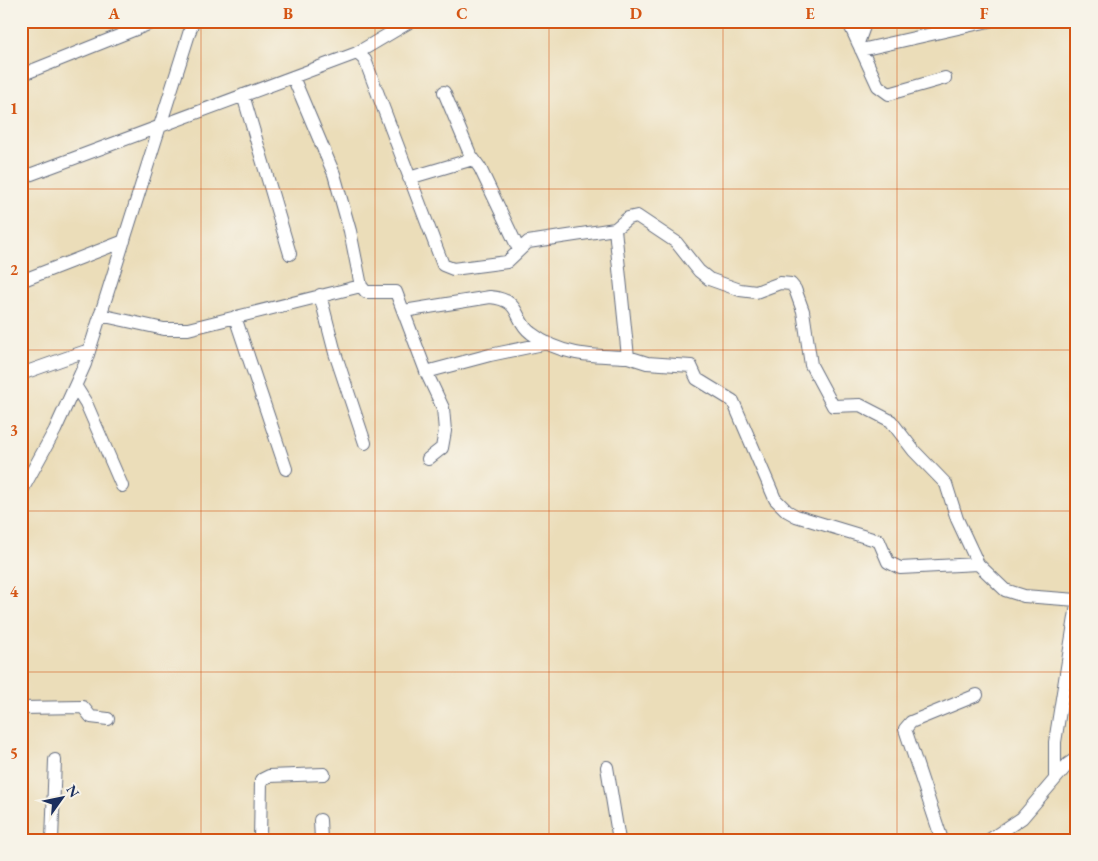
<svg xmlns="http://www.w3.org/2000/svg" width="1098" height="861" font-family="'EB Garamond',serif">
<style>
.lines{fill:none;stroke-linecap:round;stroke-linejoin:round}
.minor-casing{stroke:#646c7e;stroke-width:14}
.minor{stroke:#fff;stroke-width:12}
.grid{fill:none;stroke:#d45514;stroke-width:1;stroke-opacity:0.55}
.neatline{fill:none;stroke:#d45514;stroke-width:2}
.grid-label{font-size:16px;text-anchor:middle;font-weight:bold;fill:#d45514}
</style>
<rect width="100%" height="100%" fill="#f7f3e8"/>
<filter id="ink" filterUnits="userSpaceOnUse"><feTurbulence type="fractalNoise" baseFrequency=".02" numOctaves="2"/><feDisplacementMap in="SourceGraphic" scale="10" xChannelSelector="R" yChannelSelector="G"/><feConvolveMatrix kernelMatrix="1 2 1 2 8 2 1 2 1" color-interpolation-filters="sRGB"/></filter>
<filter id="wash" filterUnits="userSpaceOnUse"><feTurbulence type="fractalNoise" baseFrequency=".0096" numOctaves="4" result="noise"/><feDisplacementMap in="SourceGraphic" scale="20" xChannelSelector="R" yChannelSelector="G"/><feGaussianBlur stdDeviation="1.12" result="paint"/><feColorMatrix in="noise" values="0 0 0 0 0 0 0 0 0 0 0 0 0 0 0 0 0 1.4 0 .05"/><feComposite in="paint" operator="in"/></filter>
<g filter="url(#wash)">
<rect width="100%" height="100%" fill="#ebddb9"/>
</g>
<g filter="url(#ink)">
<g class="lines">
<g class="minor-casing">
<path id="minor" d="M848 21 878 86 889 94 945 78
M858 43 866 21
M861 50 989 21
M357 53 411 21
M21 75 156 21
M293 77 334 174 350 231 361 286 366 292H396L427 374 443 408 445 431 442 448 428 459
M444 92 470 154 480 168 519 250
M243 95 290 254
M21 178 357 53 365 60 443 265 453 269 507 262 528 242 615 229 628 218 637 216 676 242 699 271 709 279 740 290 756 292 780 283 791 284 795 289 803 311 811 365 833 406 860 405 891 421 914 451 946 484 957 519 978 564 1005 590 1024 596 1077 600
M409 178 473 159
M21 281 124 241
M320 295 335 353 365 443
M404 311 490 297C523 300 513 320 531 333 560 356 593 356 628 357L615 229
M100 315 164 329H188L361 286
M235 317 286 469
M628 357 647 363 691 366 697 379 733 401 775 499 787 511 796 516 879 541 888 562 900 568 978 564
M426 372 490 355 548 343
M21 374 89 350
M76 387 86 403 122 486
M21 492 55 430 85 364 193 21
M21 708 83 707 91 717 108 719
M607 767 619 840
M1055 779V742L1077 605
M320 820 321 840
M52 840 55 760
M260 840 261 780 269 776 324 774
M942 840 905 729 911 722 977 695
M989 840 1022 818 1068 764 1077 758"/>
</g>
<use href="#minor" class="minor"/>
</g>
</g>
<path class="grid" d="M201 21V840M375 21V840M549 21V840M723 21V840M897 21V840M21 189H1077M21 350H1077M21 511H1077M21 672H1077"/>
<rect width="1098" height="861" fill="none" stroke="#f7f3e8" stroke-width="55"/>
<g transform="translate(62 798) rotate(57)" stroke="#f7f3e8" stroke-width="4" paint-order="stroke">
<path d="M0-4L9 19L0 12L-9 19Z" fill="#1b2f5e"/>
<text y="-8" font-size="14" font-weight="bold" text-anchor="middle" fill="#1b2f5e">N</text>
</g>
<rect x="28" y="28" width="1042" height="806" class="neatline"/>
<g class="grid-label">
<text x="114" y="19">A</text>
<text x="288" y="19">B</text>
<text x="462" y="19">C</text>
<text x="636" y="19">D</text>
<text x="810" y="19">E</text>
<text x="984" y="19">F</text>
<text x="14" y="114">1</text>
<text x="14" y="275">2</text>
<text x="14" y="436">3</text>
<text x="14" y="597">4</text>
<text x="14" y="759">5</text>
</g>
</svg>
